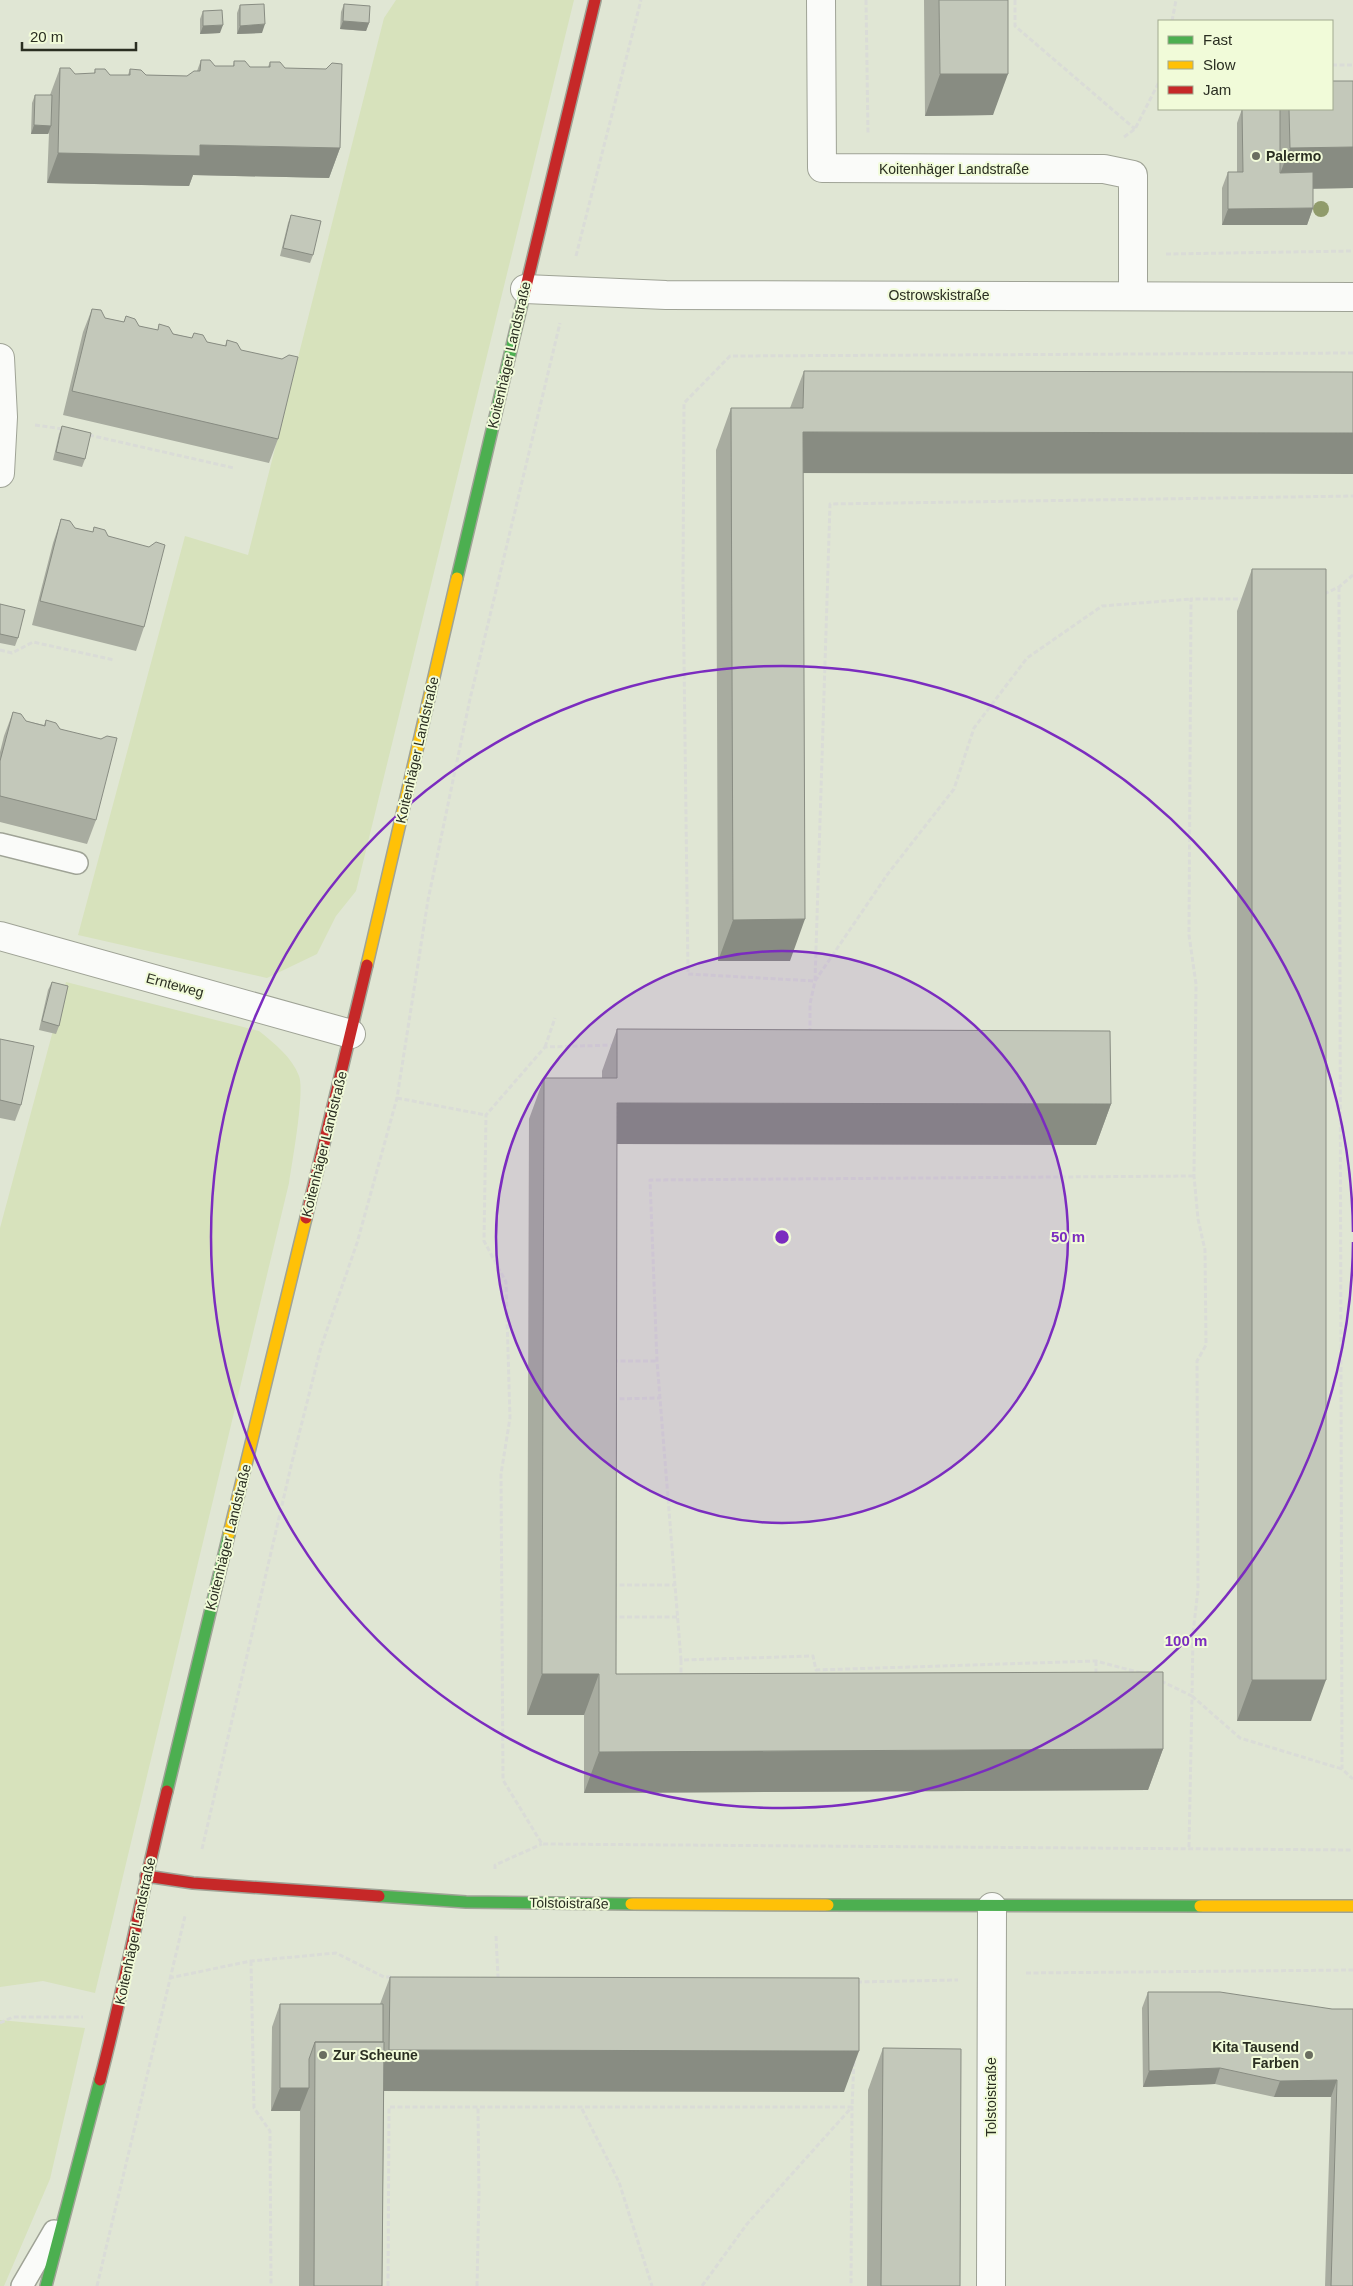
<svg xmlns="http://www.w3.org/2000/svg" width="1353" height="2286" font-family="Arial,sans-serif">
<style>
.grass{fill:#d7e2bc}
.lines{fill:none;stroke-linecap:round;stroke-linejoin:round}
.lane-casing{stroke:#9fa396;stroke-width:24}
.street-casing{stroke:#9fa396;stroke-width:30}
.fast-casing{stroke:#9fa396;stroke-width:14}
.slow-casing{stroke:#9fa396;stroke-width:14}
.jam-casing{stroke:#9fa396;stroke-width:14}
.path{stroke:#dadcd7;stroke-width:3;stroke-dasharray:5 2.5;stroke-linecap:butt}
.lane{stroke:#fafbf9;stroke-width:21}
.street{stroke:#fafbf9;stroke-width:28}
.fast{stroke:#4caf50;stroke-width:11}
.slow{stroke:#ffc107;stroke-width:11}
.jam{stroke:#c62828;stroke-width:11}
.tree{fill:#909b6b}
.wall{fill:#a8aca0}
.shaded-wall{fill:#888c82}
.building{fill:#c3c8ba;stroke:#888c82}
.ring{fill:none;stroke:#7b2cbf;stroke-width:2.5}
.poi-dot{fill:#6a6e60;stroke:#f1fbd9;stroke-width:2}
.labels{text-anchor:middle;stroke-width:4;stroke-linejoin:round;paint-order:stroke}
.poi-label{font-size:14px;font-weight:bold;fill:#2a2e21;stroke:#f1fbd9;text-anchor:start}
.street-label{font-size:14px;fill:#2a2e21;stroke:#f1fbd9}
.centre{fill:#7b2cbf;stroke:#f1fbd9;stroke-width:2.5}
.ring-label{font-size:15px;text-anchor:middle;font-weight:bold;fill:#7b2cbf;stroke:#f1fbd9;stroke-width:4;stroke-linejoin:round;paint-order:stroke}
</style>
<rect width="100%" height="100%" fill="#e0e6d4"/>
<path class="grass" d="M396 0H574L356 891 336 916 317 954 267 978 78 935 185 536 248 555 384 18Z
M66 982 259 1031C274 1043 292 1057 299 1076 305 1091 292 1163 289 1183L95 1993 43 1981 0 1987V1228Z
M0 2020 85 2028 50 2179 4 2286H0Z"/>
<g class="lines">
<g class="lane-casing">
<path id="lane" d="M0 844 77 863
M22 2286 54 2231"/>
</g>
<g class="street-casing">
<path id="street" d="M821 0 822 168 1104 169 1133 175V296
M525 289 666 295 1353 297
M0 358 3 417 0 473
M0 936 351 1034
M991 2286 992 1907"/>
</g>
<g class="fast-casing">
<path id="fast" d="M457 578 524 295
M167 1791 229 1534
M379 1896 466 1902 631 1904
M828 1905 1200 1906
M46 2286 100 2080"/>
</g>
<g class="slow-casing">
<path id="slow" d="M367 965 457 578
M229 1534 306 1218
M631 1904 828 1905
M1200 1906H1353"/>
</g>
<g class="jam-casing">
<path id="jam" d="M524 295 595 0
M306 1218 367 965
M146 1876 193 1883 379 1896
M100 2080C125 1985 143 1887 167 1791"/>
</g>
<path class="path" d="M866 0 868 134
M1015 0V26L1135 129
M1172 21 1176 0
M1332 65H1353
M1124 137 1135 129 1159 82
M1166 254 1353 251
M576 256 641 0
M1353 353 730 356 684 403 683 582 688 974 815 981 830 504 1353 496
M35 425 63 429
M89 435 234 468
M1339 587 1342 1769 1353 1779
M1324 594 1339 587 1353 575
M0 650 12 653 33 642 114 660
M810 1033V1004L815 981 887 875 954 789 974 728 1027 658 1102 606 1191 599
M615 1045 545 1047 486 1115 484 1241 506 1282 510 1418 501 1474 503 1780 542 1844 1353 1850
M545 1047 555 1018
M397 1098 486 1115
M613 1361H657
M612 1399 660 1398
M612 1585H675
M612 1617H677
M681 1660V1677
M1096 1661V1676
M1141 1673 1096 1661 816 1670 813 1656 681 1660 657 1361 650 1180 1194 1176
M1161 1681 1192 1696 1193 1633 1198 1590 1197 1361 1206 1345 1205 1250 1198 1219 1194 1176 1196 984 1189 935 1191 599H1244
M1192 1696 1240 1738 1342 1769
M1189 1847 1192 1697
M202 1849 292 1462 321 1347 357 1243 397 1098 428 900 470 699 560 323
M495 1869V1865L542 1844
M496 1936 498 1977
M251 1961 254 2108 270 2131 271 2286
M1026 1973 1353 1970
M169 1978 251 1961 336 1953 384 1977H393
M857 1982 958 1980
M0 2023 13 2017H83
M582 2109 619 2182 652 2286
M97 2286 185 1916
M388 2286 389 2107H852L854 2060
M477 2286 479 2192 478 2108
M702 2286 747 2224 852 2107 851 2286"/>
<use href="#lane" class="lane"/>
<use href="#street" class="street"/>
<use href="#fast" class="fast"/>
<use href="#slow" class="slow"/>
<use href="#jam" class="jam"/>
</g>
<circle class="tree" cx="1321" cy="209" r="8"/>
<path class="wall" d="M924 0H1008L993 115 925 116Z
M344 4 369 23 366 31 340 29 341 12Z
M240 5 262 33 237 34V13Z
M203 11 220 33 200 34V19Z
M201 60 215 66H233L234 61 250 67H268L270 62 340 148 329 178 193 175 189 186 47 183 49 133 48 134H31L32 103 35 95H50L60 68 75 74H94L95 69 110 75H128L130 69 146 75 187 76 197 71Z
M1353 81V188L1313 189V208L1307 225H1222V188L1228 172H1237V123L1242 109H1332Z
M291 215 313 255 310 263 280 256 288 223Z
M92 309 105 318 124 322 126 316 139 326 192 338 194 333 207 342 225 346 227 340 278 439 269 463 63 415 83 332Z
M804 371 803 473 790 961H718L716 450 731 408H790Z
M62 426 85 459 82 467 53 460 59 434Z
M61 519 75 528 93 532 94 527 144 627 136 651 32 625 53 543Z
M1252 569 1311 1721H1237V611Z
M0 604 18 638 15 646 0 643Z
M13 712 26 721 44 725 46 720 96 820 87 844 0 822V752L4 736Z
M52 982 59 1026 56 1034 39 1030 48 990Z
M617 1029 1111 1104 1096 1145 617 1144 616 1674 1163 1749 1148 1790 584 1793V1715H527L529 1119 544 1078H602V1071Z
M0 1039 21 1105 15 1121 0 1118Z
M390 1977 844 2092 384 2091 382 2286H299L300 2111H271L272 2027 280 2004H380Z
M1148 1992 1332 2009 1353 2286H1325L1331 2097H1274L1215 2084 1143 2087 1142 2008Z
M883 2048 960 2286H867L868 2090Z"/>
<path class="shaded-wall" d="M343 21 369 23 366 31 340 29Z
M265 24 262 33 237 34 240 26Z
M223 25 220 33 200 34 203 26Z
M940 74H1008L993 115 925 116Z
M34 125 51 126 48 134H31Z
M200 145 340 148 329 178 193 175 189 186 47 183 58 153Z
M1353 147V188L1274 189 1290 148Z
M1313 208 1307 225H1222L1228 209Z
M803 432 1353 433V474L788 473Z
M805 919 790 961H718L733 920Z
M617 1103 1111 1104 1096 1145 602 1144Z
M542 1674H599L584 1715H527Z
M1252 1680H1326L1311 1721H1237Z
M1163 1749 1148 1790 584 1793 599 1752Z
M389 2050 859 2051 844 2092 374 2091Z
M1220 2068 1215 2084 1143 2087 1149 2071Z
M1337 2080 1331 2097H1274L1280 2081Z
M280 2088H309L300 2111H271Z"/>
<path class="building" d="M939 0H1008V74H940Z
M264 4 265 24 240 26V5Z
M344 4 370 6 369 23 343 21Z
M222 10 223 25 203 26V11Z
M201 60H210L215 66H234V61H245L250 67H270V62H280L285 68 326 69 332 63 342 64 340 148 200 145V156L58 153 60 68H70L75 74 95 73V69H105L110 75H130V69L141 70 146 75 187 76 194 71H200Z
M1332 81H1353V147L1290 148 1289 109H1332Z
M35 95H52L51 126 34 125Z
M1242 109H1280V173L1313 172V208L1228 209V172H1243Z
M291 215 321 221 313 255 283 248Z
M92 309 101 310 105 318 124 322 126 316 135 319 139 326 158 330 159 324 169 327 173 334 192 338 194 333 203 335 207 342 226 346 227 340 237 343 241 350 282 359 289 355 298 357 278 439 72 391Z
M804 371 1353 372V433L803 432 805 919 733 920 731 408H803Z
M62 426 91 433 85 459 56 452Z
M61 519 70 521 75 528 93 532 94 527 105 530 108 536 149 547 156 542 165 545 144 627 40 601Z
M1252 569H1326V1680H1252Z
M0 604 25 610 18 638 0 634Z
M13 712 21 714 26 721 45 726 46 720 56 723 60 729 101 739 107 736 117 738 96 820 0 796V761Z
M52 982 68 986 59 1026 42 1021Z
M617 1029 1110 1031 1111 1104 617 1103 616 1674 1163 1672V1749L599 1752V1674H542L544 1078H617Z
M0 1039 34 1046 21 1105 0 1100Z
M390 1977 859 1978V2051L389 2050Z
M1148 1992H1220L1332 2009H1353V2286H1331L1337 2080 1280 2081 1220 2068 1149 2071Z
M280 2004H383V2042H315L309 2059V2088H280Z
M315 2042H384L382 2286H314Z
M883 2048 961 2049 960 2286H881Z"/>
<circle cx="782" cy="1237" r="286" fill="#7b2cbf" fill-opacity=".12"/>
<g class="ring">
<circle cx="782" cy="1237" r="286"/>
<path d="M1353 1242A571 571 0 1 1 1353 1232"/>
</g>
<g class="poi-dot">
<circle cx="1256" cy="156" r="5"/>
<circle cx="323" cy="2055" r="5"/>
<circle cx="1309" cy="2055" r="5"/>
</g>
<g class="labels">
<g class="poi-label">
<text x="1266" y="161">Palermo</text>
<text x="1299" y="2052" text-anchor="end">Kita Tausend<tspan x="1299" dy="16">Farben</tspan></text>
<text x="333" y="2060">Zur Scheune</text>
</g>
<g class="street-label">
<text x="954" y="174">Koitenhäger Landstraße</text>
<text x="939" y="300">Ostrowskistraße</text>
<text transform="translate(509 355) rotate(-77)" y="5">Koitenhäger Landstraße</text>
<text transform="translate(417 750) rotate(-77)" y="5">Koitenhäger Landstraße</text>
<text transform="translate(175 985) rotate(15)" y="5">Ernteweg</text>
<text transform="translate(324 1144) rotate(-76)" y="5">Koitenhäger Landstraße</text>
<text transform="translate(228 1537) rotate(-76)" y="5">Koitenhäger Landstraße</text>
<text transform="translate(569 1903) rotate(1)" y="5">Tolstoistraße</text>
<text transform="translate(135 1931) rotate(-78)" y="5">Koitenhäger Landstraße</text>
<text transform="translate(991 2097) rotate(-90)" y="5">Tolstoistraße</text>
</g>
</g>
<circle cx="782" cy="1237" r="8" class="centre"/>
<g class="ring-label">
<text x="1068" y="1242">50 m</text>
<text x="1186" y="1646">100 m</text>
</g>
<rect x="1158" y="20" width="175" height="90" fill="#f1fbd9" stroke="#a1a98f"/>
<rect x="1168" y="36" width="25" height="8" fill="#4caf50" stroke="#a1a98f"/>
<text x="1203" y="45" font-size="15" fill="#2a2e21">Fast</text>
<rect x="1168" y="61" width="25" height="8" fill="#ffc107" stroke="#a1a98f"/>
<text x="1203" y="70" font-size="15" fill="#2a2e21">Slow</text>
<rect x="1168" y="86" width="25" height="8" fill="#c62828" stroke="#a1a98f"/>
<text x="1203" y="95" font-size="15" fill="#2a2e21">Jam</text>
<path d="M22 42v8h114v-8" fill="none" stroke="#2a2e21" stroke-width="2.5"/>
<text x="30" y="42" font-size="15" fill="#2a2e21" stroke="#f1fbd9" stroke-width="4" paint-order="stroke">20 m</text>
</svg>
